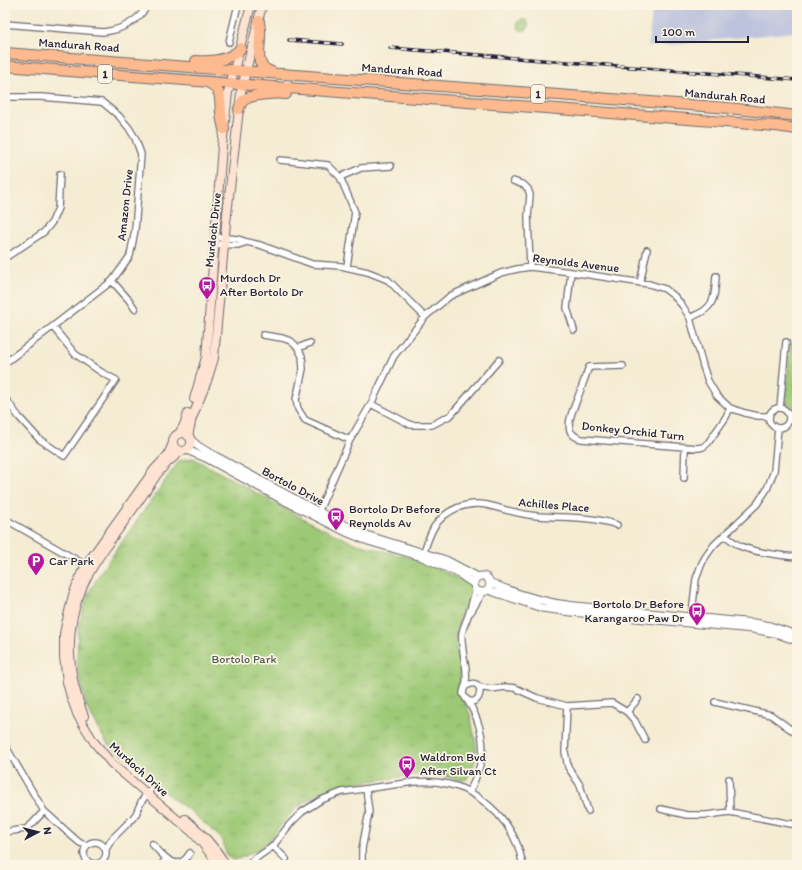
<svg xmlns="http://www.w3.org/2000/svg" width="802" height="870" font-family="Itim,sans-serif">
<style>
.industrial{fill:#bec3dd}
.grass{fill:url(#grass-tufts);stroke:#607658}
.lines{fill:none;stroke-linecap:round;stroke-linejoin:round}
.minor-casing{stroke:#6c6970;stroke-width:8}
.tertiary-casing{stroke:#6c6970;stroke-width:9}
.secondary-casing{stroke:#6c6970;stroke-width:10}
.trunk-casing{stroke:#6c6970;stroke-width:12}
.minor{stroke:#fff;stroke-width:5.5}
.tertiary{stroke:#fff;stroke-width:7}
.secondary{stroke:#fee3d2;stroke-width:8}
.trunk{stroke:#fcba8e;stroke-width:10}
.rail-casing{stroke:#22223b;stroke-width:3.5}
.rail{stroke:#fcf5e5;stroke-width:2;stroke-dasharray:6;stroke-linecap:butt}
.labels{text-anchor:middle;stroke-width:3.5;stroke-linejoin:round;paint-order:stroke}
.shield{fill:#fcf5e5;stroke:#63616e;stroke-width:1}
.shield-label{font-size:11px;font-weight:bold;fill:#22223b}
.street-label{font-size:12px;fill:#22223b;stroke:#fcf5e5}
.poi-label{font-size:12px;fill:#22223b;stroke:#fcf5e5;text-anchor:start}
.park-label{font-size:12px;fill:#4d5c50;stroke:#fcf5e5}
</style>
<defs>
<pattern id="grass-tufts" width="24" height="20" patternUnits="userSpaceOnUse"><rect width="24" height="20" fill="#9dc976"/><path d="M3 7l-1-3M5 7V3M7 7l1-3M15 17l-1-3M17 17v-4M19 17l1-3" fill="none" stroke="#87ac67"/></pattern>
</defs>
<rect width="100%" height="100%" fill="#fcf5e5"/>
<filter id="ink" filterUnits="userSpaceOnUse"><feTurbulence type="fractalNoise" baseFrequency=".025" numOctaves="2"/><feDisplacementMap in="SourceGraphic" scale="8" xChannelSelector="R" yChannelSelector="G"/><feConvolveMatrix kernelMatrix="1 2 1 2 8 2 1 2 1" color-interpolation-filters="sRGB"/></filter>
<filter id="wash" filterUnits="userSpaceOnUse"><feTurbulence type="fractalNoise" baseFrequency=".012" numOctaves="4" result="noise"/><feDisplacementMap in="SourceGraphic" scale="16" xChannelSelector="R" yChannelSelector="G"/><feGaussianBlur stdDeviation="0.9" result="paint"/><feColorMatrix in="noise" values="0 0 0 0 0 0 0 0 0 0 0 0 0 0 0 0 0 1.4 0 .05"/><feComposite in="paint" operator="in"/></filter>
<g filter="url(#wash)">
<rect width="100%" height="100%" fill="#f4ecd3"/>
<path class="industrial" d="M653 5H797L795 32 648 47Z"/>
<path class="grass" d="M517.5 25a5.5 5.5 0 1 1 11 0a5.5 5.5 0 1 1-11 0Z
M797 340V413L785 403 790 344Z
M193 458 317 526 354 543 425 562 476 587 460 617 455 641 460 668 461 694 470 714 476 744V756L474 764 467 779 464 780H459L444 776 431 775H415L341 785 324 791 309 799 295 809 284 821 267 843 257 850 245 856 238 859 233 860 229 858 226 854 223 843 220 837 189 810 173 799 106 742 86 706 77 666 78 629 87 596 100 573 179 461Z"/>
</g>
<g filter="url(#ink)">
<g class="lines">
<g class="minor-casing">
<path id="minor" d="M5 24 103 32C122 30 138 21 148 5
M229 42 238 5
M5 97H41L102 102 119 116 129 128 135 138 141 154 135 230 130 256 112 281 5 363
M280 160 328 165 340 177 355 212 347 267
M340 177 361 168 391 166
M513 181 524 185 528 189 530 195 528 217 530 267
M216 237 238 239 247 242 260 245 312 264 341 266 368 272 388 280 425 317
M215 244 238 245 247 242
M5 258 44 232 52 222 58 208 60 174
M571 272 567 308 574 330
M112 281 129 300 135 309
M640 283 647 250
M690 318C695 315 702 313 706 309 716 301 715 287 716 276
M263 335 282 338 291 341 298 348 302 356 303 369 296 400 298 409 305 420 350 440
M298 348 310 343
M623 366 589 367C585 377 582 387 578 397 573 411 559 434 582 439L698 448 703 447 708 443 726 417 730 408
M5 398 19 417 39 439 64 456 116 380 101 372 75 354 53 327
M371 404 411 425H432L451 415 499 360
M780 408 786 342
M769 418a10 10 0 1 1 20 0a10 10 0 1 1-20 0Z
M789 419H797
M684 478 685 448
M317 515 350 440 371 404 394 356 425 317 450 296 501 273 517 269 530 267 539 268 571 272 649 284 665 289 674 296 682 305 690 318 703 366 708 381 717 396 730 408 745 413 758 416H769
M5 519 89 567
M724 535C730 539 735 543 740 546 753 552 783 556 797 557
M423 555C426 545 429 536 434 527 446 509 467 501 487 505 504 509 520 515 538 516 564 518 592 516 617 525
M471 612 483 592
M691 620 696 579 702 563 706 556 714 545 757 504 767 489 774 471 778 428
M466 686C487 674 482 711 466 699 465 697 464 696 463 694 463 689 466 686 466 682 467 674 466 666 464 658 463 650 461 641 462 633 463 628 466 621 468 616 471 607 473 598 476 589
M479 687 491 689 505 687 515 688 537 698 567 706 612 703 627 712 635 721 645 740
M467 700C477 715 485 738 482 756 480 768 475 780 470 791
M715 702 771 715 797 734
M567 706 565 752 568 767 580 785 588 811
M627 712 638 699
M5 744 6 747 44 811 74 838 80 843 86 845
M729 779 730 812
M661 809 687 815H707L730 812 791 824 797 823
M5 832 26 829 33 823 44 811
M84 853a11 11 0 1 1 22 0a11 11 0 1 1-22 0Z
M152 844C158 850 171 867 181 862 184 861 188 856 190 853
M273 846 286 859
M106 849 112 839 132 819 136 814 141 802 150 790
M161 865 166 859
M239 865 242 864H248
M246 865 272 847 290 824 302 812 321 800 342 792 414 782C425 781 436 781 448 784 477 790 506 816 517 844 520 851 521 858 523 865
M362 865V849L369 812 366 789"/>
</g>
<g class="tertiary-casing">
<path id="tertiary" d="M191 440 198 446 208 452 319 512 363 534 446 560 478 577
M187 450 206 458 281 499 346 532 368 541 422 557 458 573 474 584
M474 584a8 8 0 1 1 16 0a8 8 0 1 1-16 0Z
M489 582C518 595 544 603 575 606L755 623 770 626 797 635
M488 590 542 608 571 612 753 629 778 634 797 641"/>
</g>
<g class="secondary-casing">
<path id="secondary" d="M194 399 206 357 222 146 228 93 251 5
M173 442a9 9 0 1 1 18 0a9 9 0 1 1-18 0Z
M179 434 184 425 188 413
M188 436 192 418 207 381 214 358 226 223 241 92 262 5
M173 443 168 455 154 470 91 558 81 574 73 595 66 624 64 634V657L67 682 71 697 78 716 94 742 112 764 192 832 202 843 219 865
M84 716C67 675 64 629 82 588 89 570 101 554 112 538 128 517 143 495 158 473L167 463 181 451
M185 819C201 832 215 847 226 865"/>
</g>
<g class="trunk-casing">
<path id="trunk" d="M259 21C259 26 261 32 260 37 260 51 254 67 272 72
M5 53 729 108 797 116
M196 61C211 62 230 61 241 48
M5 66 700 120 776 126 797 129
M207 82C222 88 220 99 221 113 221 118 223 124 224 129
M239 109C240 106 241 102 244 100 251 94 277 93 286 94"/>
</g>
<use href="#minor" class="minor"/>
<use href="#tertiary" class="tertiary"/>
<use href="#secondary" class="secondary"/>
<use href="#trunk" class="trunk"/>
<g class="rail-casing">
<path id="rail" d="M289 40 342 44
M390 48 797 80"/>
</g>
<use href="#rail" class="rail"/>
</g>
</g>
<defs>
<g id="bus-pin" transform="scale(0.9)"><path d="M0 17L-7.5 6A9.5 9.5 0 1 1 7.5 6Z" fill="#b5179e" stroke="#fcf5e5"/><path d="M-5-6H5V4H4V6H2V4H-2V6H-4V4H-5ZM-3.5-4V0h7V-4ZM-3.5 1.2v1.5H-2V1.2ZM2 1.2v1.5H3.5V1.2Z" fill="#fff"/></g>
<g id="parking-pin" transform="scale(0.9)"><path d="M0 17L-7.5 6A9.5 9.5 0 1 1 7.5 6Z" fill="#b5179e" stroke="#fcf5e5"/><path d="M-3.5-5.5H1a3.5 3.5 0 0 1 0 7H-1V5.5H-3.5ZM-1-3.4V-.6H.8a1.4 1.4 0 0 0 0-2.8Z" fill="#fff"/></g>
</defs>
<g fill-rule="evenodd">
<use href="#bus-pin" x="207" y="285"/>
<use href="#bus-pin" x="336" y="516"/>
<use href="#parking-pin" x="36" y="561"/>
<use href="#bus-pin" x="697" y="611"/>
<use href="#bus-pin" x="407" y="764"/>
</g>
<g class="labels">
<g class="shield">
<rect x="98" y="65" width="14" height="18" rx="3"/>
<rect x="531" y="85" width="14" height="18" rx="3"/>
</g>
<g class="shield-label">
<text x="105" y="78">1</text>
<text x="538" y="98">1</text>
</g>
<g class="street-label">
<text transform="translate(79 45) rotate(4)" y="4">Mandurah Road</text>
<text transform="translate(402 70) rotate(4)" y="4">Mandurah Road</text>
<text transform="translate(725 96) rotate(5)" y="4">Mandurah Road</text>
<text transform="translate(125 205) rotate(-84)" y="4">Amazon Drive</text>
<text transform="translate(213 230) rotate(-84)" y="4">Murdoch Drive</text>
<text transform="translate(576 263) rotate(7)" y="4">Reynolds Avenue</text>
<text transform="translate(633 431) rotate(6)" y="4">Donkey Orchid Turn</text>
<text transform="translate(293 486) rotate(28)" y="4">Bortolo Drive</text>
<text transform="translate(554 505) rotate(5)" y="4">Achilles Place</text>
<text transform="translate(139 769) rotate(42)" y="4">Murdoch Drive</text>
</g>
<g class="poi-label">
<text x="220" y="282">Murdoch Dr<tspan x="220" dy="14">After Bortolo Dr</tspan></text>
<text x="349" y="513">Bortolo Dr Before<tspan x="349" dy="14">Reynolds Av</tspan></text>
<text x="49" y="565">Car Park</text>
<text x="684" y="608" text-anchor="end">Bortolo Dr Before<tspan x="684" dy="14">Karangaroo Paw Dr</tspan></text>
<text x="420" y="761">Waldron Bvd<tspan x="420" dy="14">After Silvan Ct</tspan></text>
</g>
<g class="park-label">
<text x="244" y="663">Bortolo Park</text>
</g>
</g>
<rect width="802" height="870" fill="none" stroke="#fcf5e5" stroke-width="20"/>
<g transform="translate(38 832) rotate(83)" stroke="#fcf5e5" stroke-width="3" paint-order="stroke">
<path d="M0-3L7 15L0 10L-7 15Z" fill="#22223b"/>
<text y="-6" font-size="11" font-weight="bold" text-anchor="middle" fill="#22223b">N</text>
</g>
<path d="M656 36v6h92v-6" fill="none" stroke="#22223b" stroke-width="2"/>
<text x="662" y="36" font-size="12" fill="#22223b" stroke="#fcf5e5" stroke-width="3" paint-order="stroke">100 m</text>
</svg>
